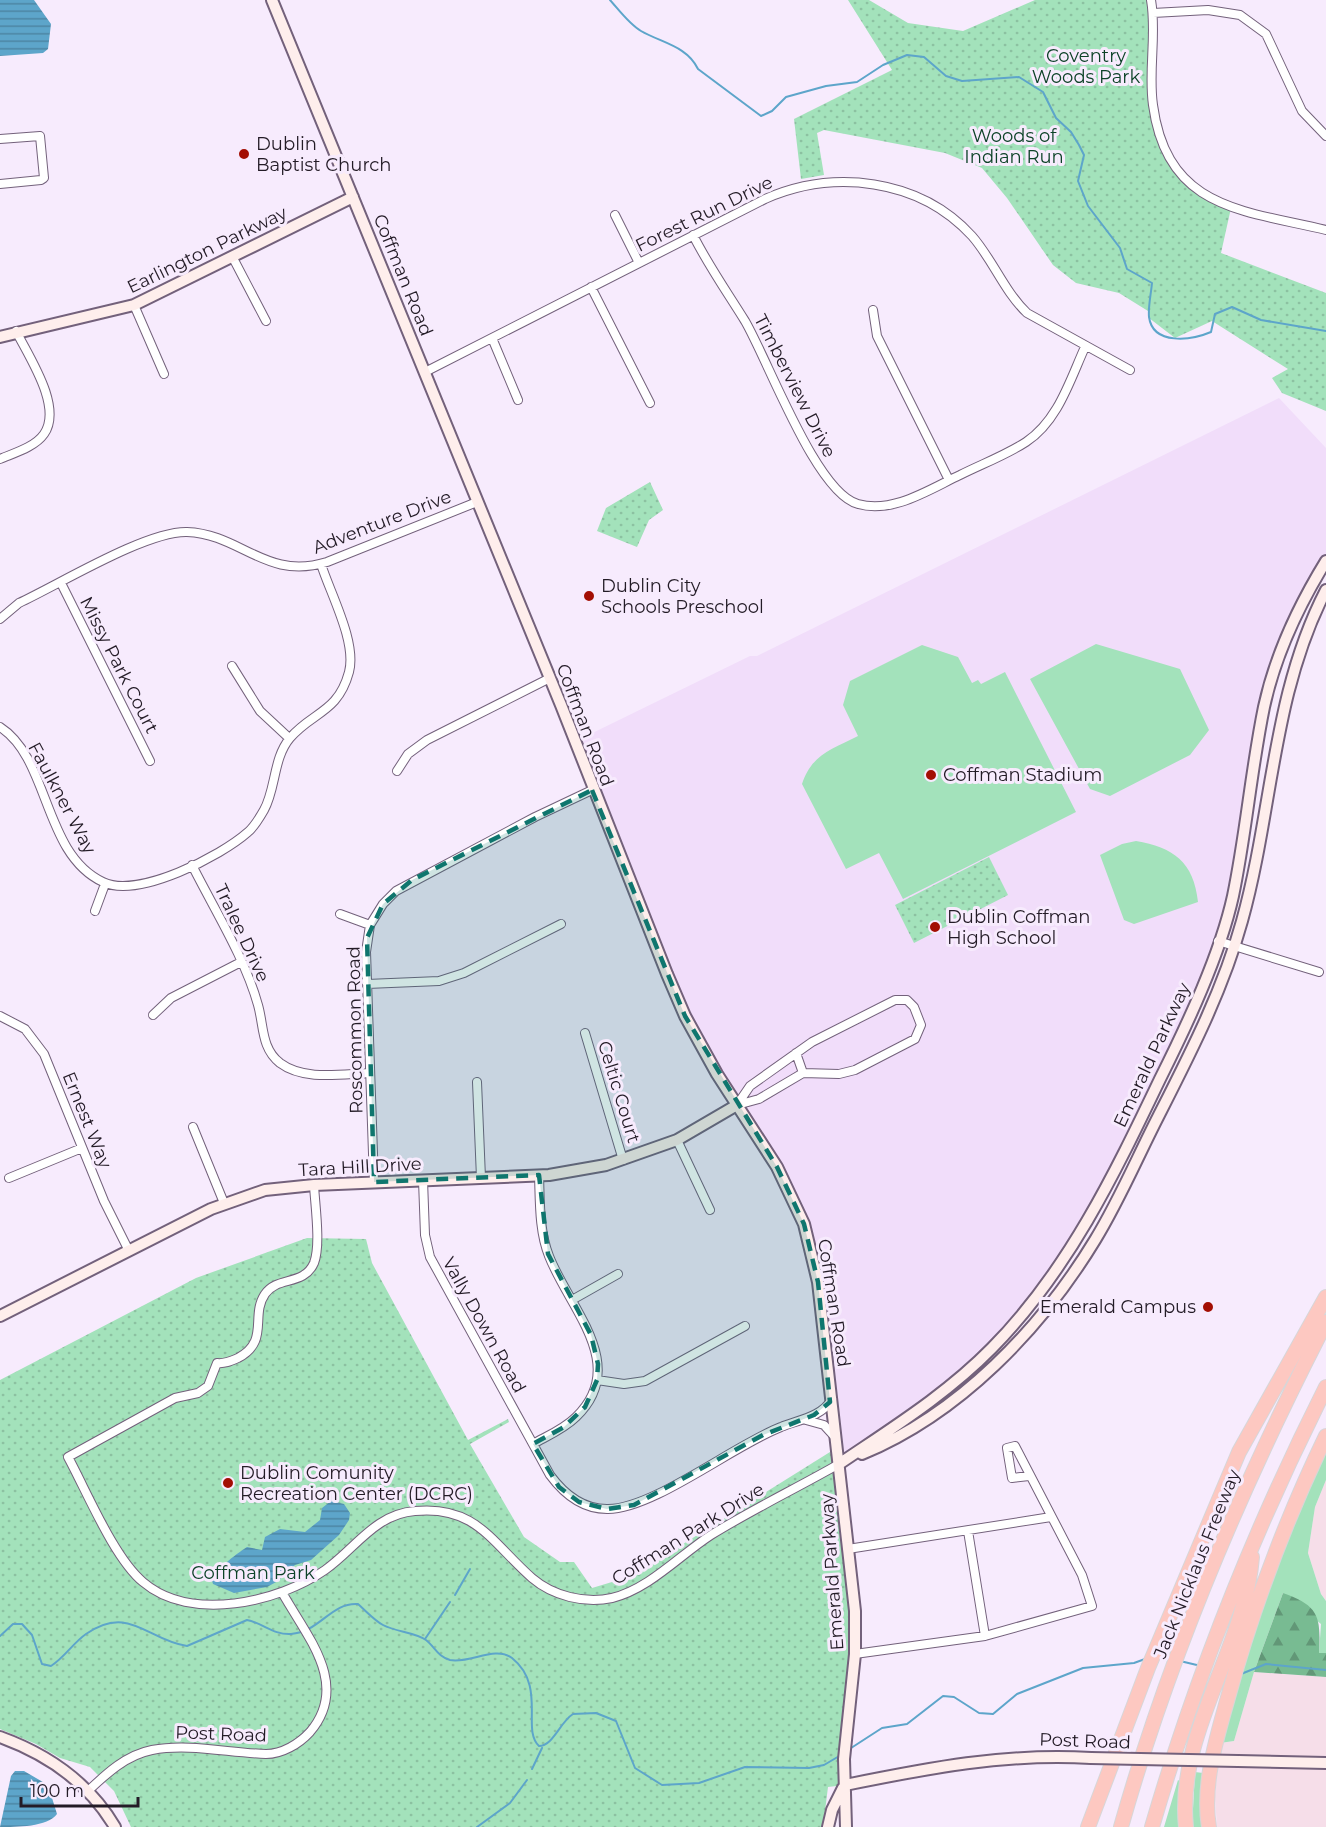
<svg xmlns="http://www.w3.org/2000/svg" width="1326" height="1827" font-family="Montserrat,sans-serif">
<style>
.commercial{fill:#f6dee9}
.built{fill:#f1ddfa}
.green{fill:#a3e2bb}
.forest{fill:url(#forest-firs)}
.park{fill:url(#park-dots)}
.water{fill:url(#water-rules)}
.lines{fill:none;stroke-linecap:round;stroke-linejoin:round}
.stream{stroke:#5da5ca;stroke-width:2}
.street-casing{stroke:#73617b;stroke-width:10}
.secondary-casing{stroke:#73617b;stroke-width:14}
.highway-casing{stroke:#d7d6d8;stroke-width:16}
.street{stroke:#fff;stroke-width:8}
.secondary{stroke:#feeeec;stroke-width:10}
.highway{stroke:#fdc8c1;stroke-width:14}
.secondary-bridge-casing{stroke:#73617b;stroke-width:14;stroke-linecap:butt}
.secondary-bridge{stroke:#feeeec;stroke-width:10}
.marked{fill:#0f766e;fill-opacity:0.2;stroke:#0f766e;stroke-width:4.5;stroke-dasharray:12 8;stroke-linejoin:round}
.poi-dot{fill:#a30e03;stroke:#f7ebfd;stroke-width:2}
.labels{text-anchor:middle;stroke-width:6;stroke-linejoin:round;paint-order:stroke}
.park-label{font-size:18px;fill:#0d4328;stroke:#f7ebfd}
.poi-label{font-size:18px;fill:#231b26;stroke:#f7ebfd;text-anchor:start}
.street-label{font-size:18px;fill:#231b26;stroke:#f7ebfd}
</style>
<defs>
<pattern id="forest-firs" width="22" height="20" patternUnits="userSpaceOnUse" patternTransform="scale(1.5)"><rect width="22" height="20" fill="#78bb92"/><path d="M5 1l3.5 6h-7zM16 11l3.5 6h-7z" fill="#629777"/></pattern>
<pattern id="park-dots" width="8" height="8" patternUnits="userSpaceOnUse" patternTransform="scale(1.5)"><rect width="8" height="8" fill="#a3e2bb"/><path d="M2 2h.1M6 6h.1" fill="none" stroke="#8cc1a1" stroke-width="1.8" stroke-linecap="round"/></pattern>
<pattern id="water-rules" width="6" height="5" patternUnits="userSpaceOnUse" patternTransform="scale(1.5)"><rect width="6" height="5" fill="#5da5ca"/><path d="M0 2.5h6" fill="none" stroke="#4c86a4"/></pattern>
</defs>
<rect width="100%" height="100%" fill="#f7ebfd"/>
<path class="commercial" d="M1326 1480V1601L1321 1594 1308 1553 1315 1507Z
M1254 1672 1326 1677V1827H1217L1215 1797 1220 1743 1234 1741Z"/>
<path class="built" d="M1279 398 1326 448V561L1277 662 1245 834 1209 970 1082 1233 992 1348 839 1464 822 1316 798 1210 699 1042 574 742 750 656H757Z"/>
<path class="green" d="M1096 644 1180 669 1209 730 1190 755 1110 796 1090 789 1030 679Z
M922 645 958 657 972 683 978 680 981 684 1005 672 1076 812 903 899 879 853 846 869 802 784C812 754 831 750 858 736L843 705 850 681Z
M1136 841C1173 847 1194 862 1198 902L1134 924 1124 920 1100 855 1122 844Z
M1326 1450V1480L1315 1507 1308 1553 1321 1594 1326 1601V1653H1319L1321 1624 1283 1593 1254 1672 1234 1741 1220 1743 1262 1602Z
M1195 1772 1203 1773 1202 1827H1192Z
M1178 1780 1182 1783 1179 1827H1164Z"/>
<path class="forest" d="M1283 1593C1319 1606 1321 1616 1319 1653H1326V1677L1254 1672Z"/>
<path class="park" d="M848 0H869L908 23 963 31 1035 0H1151C1152 41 1146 143 1178 171 1193 185 1214 196 1231 208L1221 253 1326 293V411L1282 393 1272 378 1288 369 1212 321 1175 338 1149 318 1148 311 1119 293 1076 283 1053 265 1007 198 982 168 945 153 824 130 817 133 824 175 801 179 794 119 892 70Z
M650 482 663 510 649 520 637 547 597 531 606 508Z
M989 857 1008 895 914 943 895 905Z
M307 1238 366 1239 372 1263 468 1440 508 1419 509 1422 470 1444 524 1537 560 1562H574L592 1588 632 1576 838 1447 855 1611 845 1785 828 1787 823 1827H131L114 1791 90 1767 60 1758 36 1744 0 1729V1380L196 1278Z"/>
<path class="water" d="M0 0H34L51 24 48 49 43 53 0 56Z
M331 1501 344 1504 350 1513 349 1520 339 1535 311 1560 295 1565 278 1581 267 1587 234 1593 213 1584 211 1577C216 1570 240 1551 247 1547L262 1550 265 1537 280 1529 305 1532 320 1520 322 1508Z
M15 1771H24L48 1785 57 1814C48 1827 16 1827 0 1827L11 1776Z"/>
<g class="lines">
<path class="stream" d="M610 0C619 10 629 24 641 31 662 43 687 46 698 69L761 116 772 111 786 97 826 86 857 82 883 65 907 55 924 57 946 76 962 81 1019 77 1043 92 1056 118 1071 132 1079 145 1084 155 1078 181 1088 206 1120 248 1127 269 1152 283C1151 294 1148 307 1149 317 1153 346 1192 340 1211 332L1215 314 1232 307 1261 320 1326 331
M455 1595 470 1569
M0 1636 13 1624H22L32 1635 42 1664 51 1666C65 1657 73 1643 86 1634 129 1604 147 1640 187 1646L247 1620C263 1623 273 1635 291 1634 320 1632 331 1602 358 1604 366 1611 374 1620 383 1625 396 1632 415 1632 426 1640 435 1647 438 1657 450 1660 470 1664 495 1645 512 1658 547 1686 521 1730 539 1746 553 1746 560 1722 573 1714L596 1713 616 1721 635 1768 662 1785 699 1783 745 1767 809 1768 824 1765 841 1755
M425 1639 450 1602
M1159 1657 1171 1659
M1180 1661 1201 1666
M1241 1674 1266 1664 1326 1670
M848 1750 882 1728 907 1724 943 1696 954 1697 979 1713 993 1714 1017 1694 1083 1668 1134 1663 1145 1659
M532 1769 542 1748
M477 1827 510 1803 527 1780"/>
<g class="street-casing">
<path id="street" d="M1151 0C1157 34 1148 71 1153 105 1167 209 1242 210 1326 230
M1153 13 1208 10 1240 15 1266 34 1302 111 1326 136
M0 139 40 136 44 178 41 180 0 184
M615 215 639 263
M693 235C708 265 727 292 745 321 768 360 816 493 858 504 893 514 930 489 960 475 982 464 1006 455 1026 442 1058 421 1070 380 1085 347
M233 258 266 321
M591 287 650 403
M134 305 164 374
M873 310 877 336 949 480
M492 338 518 400
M425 372 765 199C833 169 919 178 972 236 993 260 1004 291 1027 313L1130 370
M0 459C14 453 35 447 44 434 63 407 29 357 16 331
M61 583 150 761
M0 619 19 603C60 584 146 531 187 532 241 534 266 581 327 562L477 502
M232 666 260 711 289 738
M0 727C50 759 43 854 103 882 138 899 221 856 248 832 254 827 260 817 264 810 276 789 273 758 290 738 312 712 338 713 349 672 357 642 330 593 321 564
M397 771 408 754 427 740 550 678
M192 865C214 909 245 958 258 1005 264 1026 261 1048 280 1063 304 1081 341 1074 369 1073
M95 911 105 884
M340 914 370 925
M1218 941 1319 972
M367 984 439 981 464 973 561 924
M895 1000H907L914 1007 921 1025 915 1039 855 1070 839 1074 803 1073 759 1099 737 1105 750 1086 812 1042Z
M153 1015 171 998 241 962
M0 1016 25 1029 44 1054 104 1201 129 1251
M585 1033 623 1160
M796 1053 803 1073
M477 1082 481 1178
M193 1127 224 1203
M677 1140 710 1210
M9 1178 82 1148
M423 1180 425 1235 430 1257 550 1475C564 1494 583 1509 607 1509 652 1510 734 1445 781 1427 798 1420 822 1417 832 1399
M374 1182 366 952 370 925 383 904 396 891 535 817 592 790
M314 1185C315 1205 321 1245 314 1263 304 1286 277 1276 265 1294 250 1316 270 1341 238 1358 231 1361 225 1364 217 1363L208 1386 198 1393 175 1398 68 1457C87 1492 114 1558 143 1582 191 1623 279 1602 325 1570 355 1549 375 1514 415 1511 476 1505 492 1543 532 1578 553 1596 585 1604 612 1598 649 1589 680 1555 711 1535 753 1509 797 1488 839 1464
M572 1300 618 1274
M597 1380 624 1384 645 1381 745 1326
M806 1420 824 1425 835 1437
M533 1444C547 1436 564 1429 576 1417 630 1365 569 1308 549 1256 539 1231 540 1202 539 1175
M968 1531 985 1636
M848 1549 1051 1517
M855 1654 985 1636 1092 1606 1082 1575 1015 1446 1007 1448 1012 1478 1029 1476
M88 1791C106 1774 126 1755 152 1750 189 1743 229 1753 266 1754 282 1754 299 1744 310 1732 350 1685 308 1638 283 1594"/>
</g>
<g class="secondary-casing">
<path id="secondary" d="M272 0 561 705 667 974 685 1016 717 1074 777 1167 804 1224 818 1282 855 1611V1654L844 1759 846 1827
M0 337 134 305 353 197
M0 1316 211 1209 265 1190 314 1185 549 1175 606 1165 677 1140 737 1105
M862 1454C959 1414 1041 1329 1095 1240 1119 1201 1137 1158 1158 1117 1190 1054 1223 990 1242 921 1273 810 1272 694 1326 590
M839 1464C892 1428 947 1394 992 1348 1068 1271 1114 1175 1160 1079 1187 1025 1220 955 1233 896 1246 834 1251 770 1264 707 1275 656 1299 605 1326 561
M0 1737C47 1754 89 1783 115 1827
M1238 1761 1326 1763
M845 1785C929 1768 1004 1753 1091 1758
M828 1827 832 1810 843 1788"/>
</g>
<g class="highway-casing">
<path id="highway" d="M1088 1827 1148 1668 1239 1452 1326 1297
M1121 1827C1170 1653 1243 1483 1326 1322
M1152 1827C1196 1676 1255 1528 1326 1387
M1186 1827C1176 1732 1245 1650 1252 1557
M1209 1827C1202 1786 1216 1740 1227 1701 1252 1610 1285 1521 1326 1436"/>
</g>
<use href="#street" class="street"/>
<use href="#secondary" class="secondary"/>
<use href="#highway" class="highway"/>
<g class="secondary-bridge-casing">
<path id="secondary-bridge" d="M1091 1758 1238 1761"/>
</g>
<use href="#secondary-bridge" class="secondary-bridge"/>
</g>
<path class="marked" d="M592 790 685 1016 777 1167 804 1224 818 1282 830 1402 814 1415 763 1435 634 1505 607 1509 579 1502 559 1487 533 1444 564 1427 585 1407 597 1380 598 1364 591 1335 548 1254 539 1175 374 1182 367 938 383 904 412 880Z"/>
<g class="poi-dot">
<circle cx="244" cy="154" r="6"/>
<circle cx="589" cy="596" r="6"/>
<circle cx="931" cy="775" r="6"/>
<circle cx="935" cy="927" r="6"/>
<circle cx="1208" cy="1307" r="6"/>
<circle cx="228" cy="1483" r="6"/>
</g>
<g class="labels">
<g class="park-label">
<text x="1086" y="62">Coventry<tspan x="1086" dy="21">Woods Park</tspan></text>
<text x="1014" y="142">Woods of<tspan x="1014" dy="21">Indian Run</tspan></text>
<text x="253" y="1579">Coffman Park</text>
</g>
<g class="poi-label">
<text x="256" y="150">Dublin<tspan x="256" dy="21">Baptist Church</tspan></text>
<text x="601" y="592">Dublin City<tspan x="601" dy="21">Schools Preschool</tspan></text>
<text x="943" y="781">Coffman Stadium</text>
<text x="947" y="923">Dublin Coffman<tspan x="947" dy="21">High School</tspan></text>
<text x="1196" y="1313" text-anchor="end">Emerald Campus</text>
<text x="240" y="1479">Dublin Comunity<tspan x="240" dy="21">Recreation Center (DCRC)</tspan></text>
</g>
<g class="street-label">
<text transform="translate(704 214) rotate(-26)" y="6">Forest Run Drive</text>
<text transform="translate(207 250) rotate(-26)" y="6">Earlington Parkway</text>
<text transform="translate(403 275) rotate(68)" y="6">Coffman Road</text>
<text transform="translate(795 386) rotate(63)" y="6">Timberview Drive</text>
<text transform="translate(382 522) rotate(-21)" y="6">Adventure Drive</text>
<text transform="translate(119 665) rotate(63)" y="6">Missy Park Court</text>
<text transform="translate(585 725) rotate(69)" y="6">Coffman Road</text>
<text transform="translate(62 798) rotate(62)" y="6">Faulkner Way</text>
<text transform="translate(242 933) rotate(65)" y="6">Tralee Drive</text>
<text transform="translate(355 1030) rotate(-91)" y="6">Roscommon Road</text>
<text transform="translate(1152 1055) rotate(-65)" y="6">Emerald Parkway</text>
<text transform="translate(619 1092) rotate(73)" y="6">Celtic Court</text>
<text transform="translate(87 1120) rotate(68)" y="6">Ernest Way</text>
<text transform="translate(360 1167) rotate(-3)" y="6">Tara Hill Drive</text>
<text transform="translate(834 1303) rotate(81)" y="6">Coffman Road</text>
<text transform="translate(484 1325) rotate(61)" y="6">Vally Down Road</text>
<text transform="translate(688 1534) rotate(-32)" y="6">Coffman Park Drive</text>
<text transform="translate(1197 1564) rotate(-68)" y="6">Jack Nicklaus Freeway</text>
<text transform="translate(832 1572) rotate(-94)" y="6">Emerald Parkway</text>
<text transform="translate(221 1734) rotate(2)" y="6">Post Road</text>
<text transform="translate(1085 1741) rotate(2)" y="6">Post Road</text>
</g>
</g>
<path d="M21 1797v9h117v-9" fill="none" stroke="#231b26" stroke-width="3"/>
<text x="30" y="1797" font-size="18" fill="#231b26" stroke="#f7ebfd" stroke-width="4.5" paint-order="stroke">100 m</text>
</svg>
